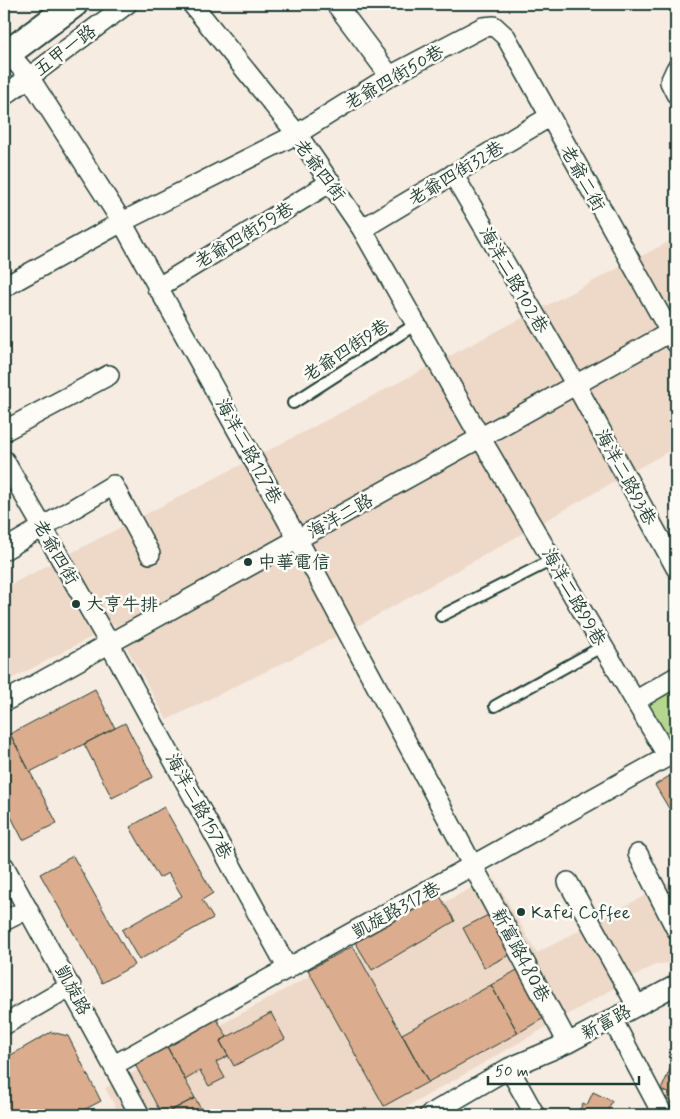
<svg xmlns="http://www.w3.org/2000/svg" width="680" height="1119" font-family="Mynerve,'LXGW WenKai TC',sans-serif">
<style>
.built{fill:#eed9c8}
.green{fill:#b6d68f;stroke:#6a8a62}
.building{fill:#dbac8d;stroke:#1f3d34}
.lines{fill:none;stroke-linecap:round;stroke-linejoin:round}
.lane-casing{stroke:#1f3d34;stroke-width:14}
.street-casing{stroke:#1f3d34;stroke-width:22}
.secondary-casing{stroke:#1f3d34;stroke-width:30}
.lane{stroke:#fdfcf7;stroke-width:10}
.street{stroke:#fdfcf7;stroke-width:19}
.secondary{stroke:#fdfcf7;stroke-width:26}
.poi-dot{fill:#1f3d34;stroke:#fdfcf7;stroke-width:2}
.labels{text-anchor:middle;stroke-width:5;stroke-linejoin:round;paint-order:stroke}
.street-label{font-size:18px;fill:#1f3d34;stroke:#fdfcf7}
.poi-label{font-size:18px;fill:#1f3d34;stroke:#fdfcf7;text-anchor:start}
</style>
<rect width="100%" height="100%" fill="#f6ece2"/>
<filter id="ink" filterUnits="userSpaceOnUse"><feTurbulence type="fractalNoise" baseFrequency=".02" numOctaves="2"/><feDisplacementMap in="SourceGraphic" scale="10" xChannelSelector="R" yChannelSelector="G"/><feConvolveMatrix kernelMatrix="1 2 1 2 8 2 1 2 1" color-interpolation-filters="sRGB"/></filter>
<g filter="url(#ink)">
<path class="built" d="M676 238V447L360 625 167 720 114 625 4 683V588Z
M493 876 537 953 676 879V963L656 964 393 1115H120L105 1088Z"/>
<path class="green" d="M676 684V746L671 749 644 702Z"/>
<path class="building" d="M95 689 115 728 30 772 10 734Z
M125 723 153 777 112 798 84 744Z
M10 734 57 823 23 840 4 803V737Z
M676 772V816L674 817 655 785Z
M164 807 213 893 202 900 213 918 139 960 122 930 182 896 168 873 159 878 130 827Z
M73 856 134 965 102 983 40 874Z
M438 893 455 921 372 970 355 942Z
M492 913 513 953 484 968 463 928Z
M353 946 428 1082 384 1106 308 970Z
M517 970 544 1018 518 1033 491 985Z
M491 985 518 1033 428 1082 402 1034Z
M271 1013 285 1039 234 1066 220 1041Z
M214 1014 227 1037 220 1041 228 1056 216 1062 225 1078 209 1086 200 1071 185 1080 164 1041Z
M51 1032 68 1036 101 1101 74 1115H11L4 1102V1059Z
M164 1041 195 1098 162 1115 132 1059Z
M672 1065 676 1068V1103L666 1099 669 1093 661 1090Z
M593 1092 612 1101 607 1112 614 1115H577L583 1103 587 1105Z
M195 1098 204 1115H163Z"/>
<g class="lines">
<g class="lane-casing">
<path id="lane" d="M293 403 416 324
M441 616 552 560
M495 706 603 646"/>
</g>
<g class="street-casing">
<path id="street" d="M192 4 297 134 390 76 483 27 494 26 506 37 676 343
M336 4 390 76
M4 48 29 77 122 222 298 540 568 1043
M676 69 670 82 676 94
M4 96 127 4
M453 174 576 385 676 568
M362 229 549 117
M4 287 122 222 297 134 362 229 480 437 668 757
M157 288 331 182
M4 431 109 375
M4 460 109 643 288 969
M4 550 113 485 150 554
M635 701 676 677
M4 702 676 329
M638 854 676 929
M4 866 140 1115
M568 882 637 1006
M4 921 28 909
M612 1019 663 1115
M4 1025 71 986
M114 1065 676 752
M509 1068 535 1115
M429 1115 509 1068 568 1043 676 985"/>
</g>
<g class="secondary-casing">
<path id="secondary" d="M4 56 74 4"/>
</g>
<use href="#lane" class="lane"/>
<use href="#street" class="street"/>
<use href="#secondary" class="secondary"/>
</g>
</g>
<g class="poi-dot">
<circle cx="248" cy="562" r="5"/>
<circle cx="76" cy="604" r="5"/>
<circle cx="521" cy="912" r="5"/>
</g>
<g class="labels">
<g class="street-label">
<text transform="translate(65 50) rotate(-37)" y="6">五甲一路</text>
<text transform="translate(394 77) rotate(-30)" y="6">老爺四街50巷</text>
<text transform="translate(320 170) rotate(53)" y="6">老爺四街</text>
<text transform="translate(456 173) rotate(-31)" y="6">老爺四街32巷</text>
<text transform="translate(583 178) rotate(61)" y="6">老爺二街</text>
<text transform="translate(244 235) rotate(-31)" y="6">老爺四街59巷</text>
<text transform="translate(514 280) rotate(60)" y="6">海洋二路102巷</text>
<text transform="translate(346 350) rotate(-33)" y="6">老爺四街9巷</text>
<text transform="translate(249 451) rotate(61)" y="6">海洋二路127巷</text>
<text transform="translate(626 477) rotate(61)" y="6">海洋二路93巷</text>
<text transform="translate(340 516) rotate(-29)" y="6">海洋二路</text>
<text transform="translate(56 552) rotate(60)" y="6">老爺四街</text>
<text transform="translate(574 597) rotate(60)" y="6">海洋二路99巷</text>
<text transform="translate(199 806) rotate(61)" y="6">海洋二路157巷</text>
<text transform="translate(396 910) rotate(-29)" y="6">凱旋路317巷</text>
<text transform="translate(521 955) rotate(62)" y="6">新富路480巷</text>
<text transform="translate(73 990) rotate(61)" y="6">凱旋路</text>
<text transform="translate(606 1022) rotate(-28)" y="6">新富路</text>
</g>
<g class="poi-label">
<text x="258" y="568">中華電信</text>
<text x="86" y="610">大亨牛排</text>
<text x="531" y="918">Kafei Coffee</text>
</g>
</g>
<rect width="680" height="1119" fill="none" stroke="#fdfcf7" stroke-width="20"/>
<rect x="10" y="10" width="660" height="1099" fill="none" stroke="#1f3d34" stroke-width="2" filter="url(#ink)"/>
<path d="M488 1076v8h151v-8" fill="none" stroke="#1f3d34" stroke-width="2.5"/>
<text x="495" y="1076" font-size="15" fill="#1f3d34" stroke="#fdfcf7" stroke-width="4" paint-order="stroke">50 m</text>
</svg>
